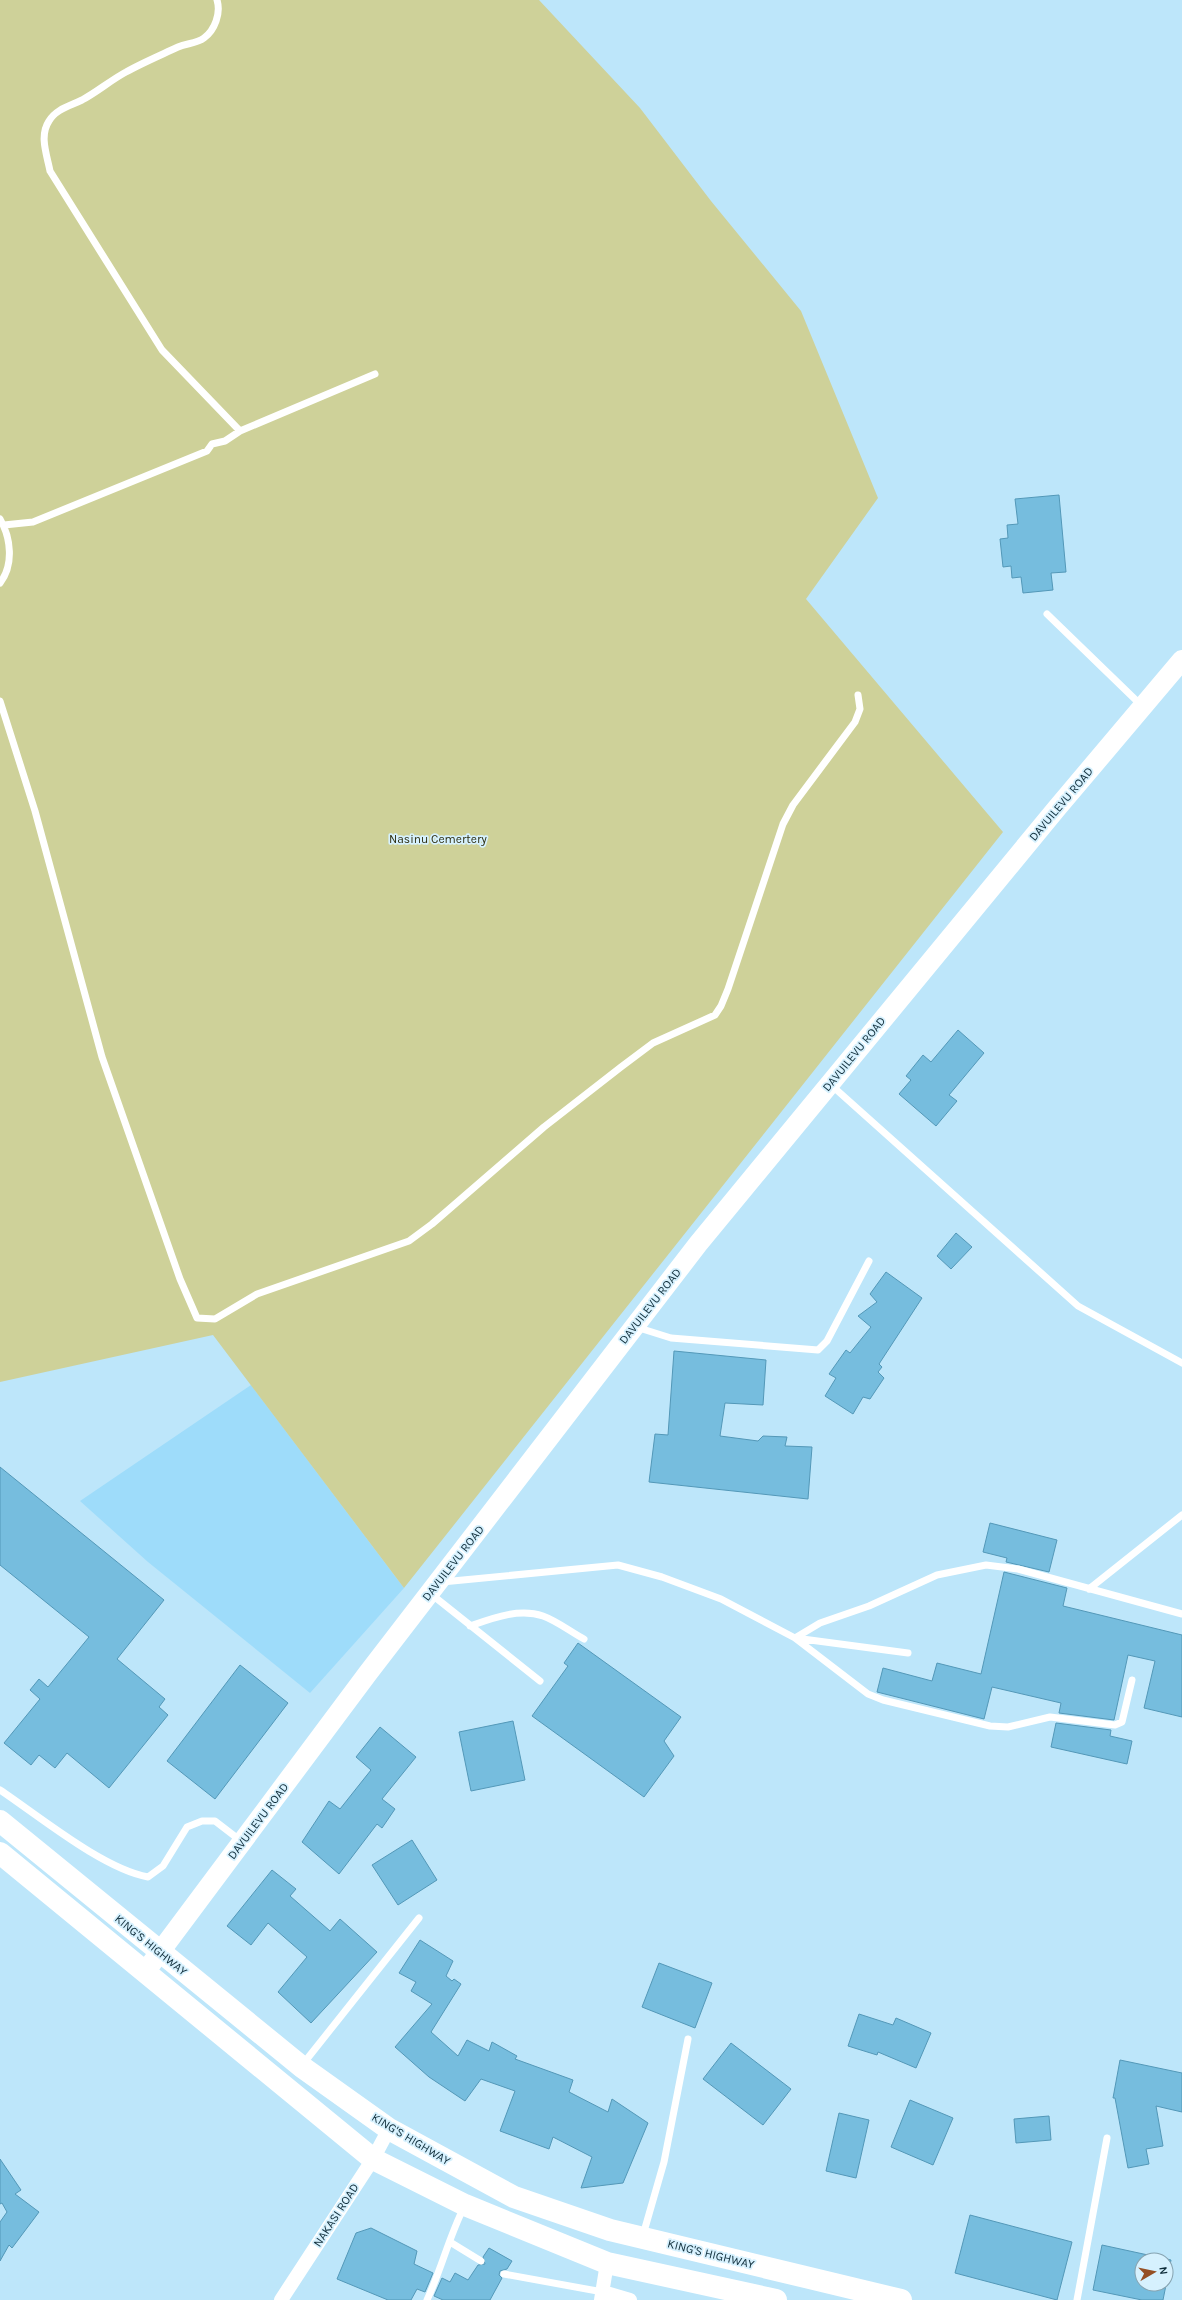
<svg xmlns="http://www.w3.org/2000/svg" width="1182" height="2300" font-family="Karla,sans-serif">
<style>
.built{fill:#9edcfa}
.green{fill:#ced199}
.building{fill:#76bdde;stroke:#5398b8;fill-rule:evenodd}
.lines{fill:none;stroke-linecap:round;stroke-linejoin:round}
.lane{stroke:#fff;stroke-width:7}
.street{stroke:#fff;stroke-width:14}
.secondary{stroke:#fff;stroke-width:20}
.highway{stroke:#fff;stroke-width:22}
.labels{text-anchor:middle;stroke-width:3.5;stroke-linejoin:round;paint-order:stroke}
.street-label{font-size:12px;fill:#0f2d3a;stroke:#d6f1fe}
.park-label{font-size:12px;fill:#2e2e11;stroke:#d6f1fe}
</style>
<rect width="100%" height="100%" fill="#bde6fa"/>
<path class="built" d="M251 1385 404 1588 310 1693 148 1562 80 1501Z"/>
<path class="green" d="M0 0H539L640 108 711 201 801 311 878 498 806 599 1003 832 404 1588 213 1335 0 1382Z"/>
<path class="building" d="M1059 495 1066 572 1051 573 1053 590 1023 593 1021 577 1012 578 1011 566 1003 567 1000 539 1008 538 1007 525 1018 524 1015 499Z
M958 1030 984 1053 949 1095 957 1101 936 1126 899 1094 911 1080 906 1076 923 1055 931 1062Z
M956 1233 972 1247 951 1269 937 1256Z
M886 1272 922 1298 879 1364 882 1367 878 1372 884 1378 870 1399 863 1397 853 1414 825 1396 836 1378 829 1374 846 1350 850 1353 871 1327 858 1316 877 1302 870 1294Z
M674 1351 766 1360 763 1405 725 1403 720 1436 758 1441 763 1436 787 1437 785 1446 812 1447 808 1499 649 1482 655 1434 668 1435Z
M0 1467 164 1600 117 1659 165 1699 159 1707 168 1715 109 1788 67 1753 55 1768 39 1755 31 1765 4 1743 40 1699 30 1690 39 1679 48 1687 89 1637 0 1565Z
M990 1523 1057 1540 1049 1572 1006 1562 1007 1558 983 1552Z
M1004 1572 1067 1588 1063 1606 1182 1635V1717L1144 1708 1155 1661 1128 1655 1114 1720 1059 1713 1061 1703 992 1687 984 1719 877 1692 883 1668 932 1681 937 1663 981 1674Z
M578 1643 681 1717 664 1741 674 1756 644 1797 532 1716 568 1666 564 1663Z
M240 1665 288 1703 215 1799 167 1761Z
M513 1721 525 1780 471 1791 459 1732Z
M1056 1723 1111 1730 1110 1736 1132 1741 1127 1764 1051 1747Z
M380 1727 416 1757 382 1799 395 1809 382 1828 377 1824 339 1874 302 1842 329 1801 340 1809 371 1770 356 1757Z
M412 1840 437 1880 398 1905 372 1865Z
M272 1870 296 1889 290 1896 330 1931 340 1919 377 1952 311 2023 278 1992 307 1957 268 1923 251 1945 227 1926Z
M420 1940 453 1961 446 1976 452 1981 454 1979 461 1984 431 2032 458 2056 467 2040 489 2051 492 2042 517 2056 515 2059 573 2080 569 2092 608 2112 612 2099 648 2123 623 2183 581 2188 592 2157 553 2137 549 2149 500 2131 515 2091 481 2079 465 2101 429 2077 395 2047 432 2004 411 1991 416 1982 399 1973Z
M659 1963 712 1983 695 2028 642 2007Z
M859 2014 893 2025 896 2018 931 2033 916 2068 878 2052 877 2055 848 2046Z
M731 2043 791 2089 763 2125 703 2079Z
M1120 2060 1182 2073V2112L1156 2106 1163 2146 1146 2149 1149 2164 1128 2168 1115 2098H1113Z
M910 2100 953 2118 933 2165 891 2147Z
M839 2113 869 2120 856 2178 826 2171Z
M1049 2116 1051 2140 1016 2143 1014 2119Z
M0 2159 21 2190 15 2194 39 2212 12 2248 9 2245 0 2261V2222L7 2212 2 2203 0 2204Z
M970 2215 1072 2242 1057 2300 955 2273Z
M371 2228 417 2251 414 2264 433 2273 425 2292 417 2289 411 2300H388L337 2279 356 2233Z
M1102 2245 1171 2260 1163 2300H1142L1093 2290ZM1142 2260H1166V2284H1142Z
M489 2248 512 2261 507 2269 500 2271 499 2275 502 2278 490 2300H443L434 2296 442 2278 450 2282 455 2273 468 2280 478 2265 485 2264 483 2257Z"/>
<g class="lines">
<path class="lane" d="M217 0C221 13 215 30 204 38 196 44 187 43 178 47 161 55 142 63 126 72 111 80 97 92 82 100 70 106 56 109 49 121 39 136 47 155 50 171L162 350 240 431
M0 519C11 538 14 565 0 583
M4 525 33 522 207 451 212 444 225 441 240 431 375 374
M1047 614 1142 706
M0 701 35 811 102 1057 180 1279 197 1318 215 1319 257 1294 409 1241 432 1224 544 1127 621 1067 653 1043 715 1015 721 1006 728 989 783 824 793 805 855 722 860 709 858 695
M830 1084 1078 1306 1182 1363
M636 1327 671 1338 818 1350 827 1341 869 1261
M442 1582 618 1565 662 1577 721 1599 795 1638 908 1653
M1089 1589 1182 1515
M431 1594 540 1681
M470 1626C493 1618 519 1608 543 1616 557 1621 571 1632 584 1639
M1132 1680 1122 1722 1115 1725 1050 1717 1008 1727 990 1726 883 1700 868 1694 795 1638 820 1623 869 1606 937 1575 986 1565 1018 1569 1182 1614
M0 1790C39 1816 103 1869 148 1877L163 1866 187 1827 202 1821H215L241 1841
M303 2064 419 1918
M643 2235 664 2162 688 2039
M450 2242 481 2261
M504 2274 603 2292
M427 2300C441 2270 449 2237 464 2207
M1077 2300 1107 2138"/>
<path class="street" d="M603 2292 630 2300
M281 2300 373 2159 389 2129
M601 2300 607 2263"/>
<path class="secondary" d="M145 1972 368 1673 698 1244 1057 808 1182 660"/>
<path class="highway" d="M0 1821 302 2067 389 2129 514 2197 610 2230 901 2300
M0 1853 373 2159 465 2205 607 2263 776 2300"/>
</g>
<g class="labels">
<g class="street-label">
<text transform="translate(1061 804) rotate(-50)" y="4">DAVUILEVU ROAD</text>
<text transform="translate(854 1054) rotate(-51)" y="4">DAVUILEVU ROAD</text>
<text transform="translate(650 1306) rotate(-52)" y="4">DAVUILEVU ROAD</text>
<text transform="translate(453 1563) rotate(-52)" y="4">DAVUILEVU ROAD</text>
<text transform="translate(258 1821) rotate(-53)" y="4">DAVUILEVU ROAD</text>
<text transform="translate(151 1945) rotate(39)" y="4">KING'S HIGHWAY</text>
<text transform="translate(411 2139) rotate(31)" y="4">KING'S HIGHWAY</text>
<text transform="translate(336 2215) rotate(-57)" y="4">NAKASI ROAD</text>
<text transform="translate(711 2254) rotate(14)" y="4">KING'S HIGHWAY</text>
</g>
<g class="park-label">
<text x="438" y="843">Nasinu Cemertery</text>
</g>
</g>
<g transform="translate(1154 2272) rotate(81)"><circle r="19" fill="#d6f1fe" stroke="#86a3b0"/>
<path d="M0-3L7 15L0 10L-7 15Z" fill="#955025"/>
<text y="-6" font-size="11" font-weight="bold" text-anchor="middle" fill="#0f2d3a">N</text>
</g>
</svg>
